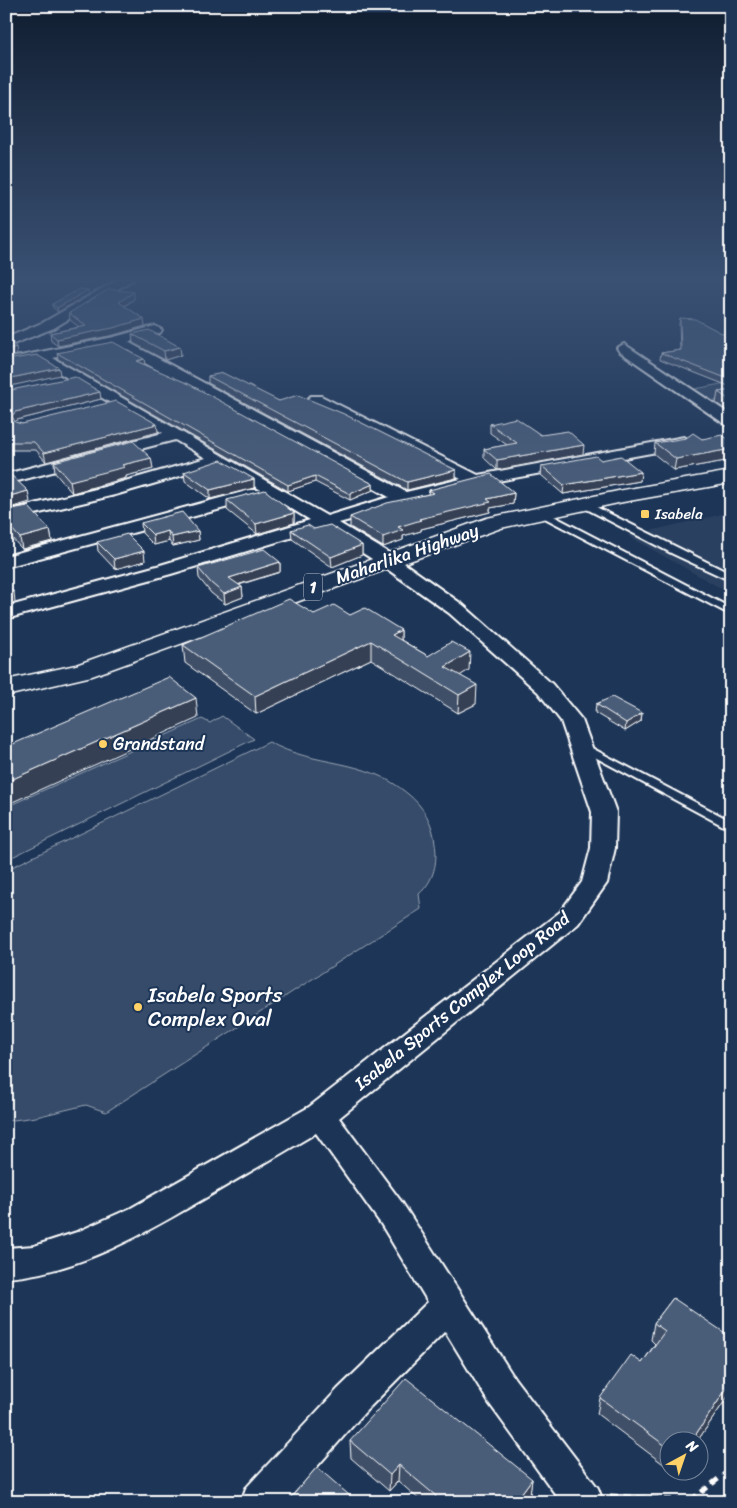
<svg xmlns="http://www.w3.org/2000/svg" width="737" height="1508" font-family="Sriracha,sans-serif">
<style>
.built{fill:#2a4161}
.green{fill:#364b69;stroke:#9aa5b4}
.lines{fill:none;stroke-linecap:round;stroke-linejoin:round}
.lane-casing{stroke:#fff;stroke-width:4}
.street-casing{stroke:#fff;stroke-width:4}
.highway-casing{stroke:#fff;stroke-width:3}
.path{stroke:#fff;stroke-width:5;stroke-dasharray:8 5.5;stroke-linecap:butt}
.lane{fill:#1d3557;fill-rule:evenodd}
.street{fill:#1d3557;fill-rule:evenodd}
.highway{fill:#1d3557;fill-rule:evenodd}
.wall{fill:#405068;stroke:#fff}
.shaded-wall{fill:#344155;stroke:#fff}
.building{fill:#4a5d79;stroke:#fff}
.poi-dot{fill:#ffd166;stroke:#1d3557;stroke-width:2}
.labels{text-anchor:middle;stroke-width:4;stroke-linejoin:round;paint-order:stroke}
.far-poi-label{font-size:15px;fill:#fff;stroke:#1d3557;text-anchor:start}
.shield{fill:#1d3557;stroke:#bbc2cd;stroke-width:1}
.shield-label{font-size:16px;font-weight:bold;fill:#fff}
.street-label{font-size:18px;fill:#fff;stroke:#1d3557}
.poi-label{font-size:18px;fill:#fff;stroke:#1d3557;text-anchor:start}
.near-poi-label{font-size:21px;fill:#fff;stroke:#1d3557;text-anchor:start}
</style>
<rect width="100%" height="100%" fill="#1d3557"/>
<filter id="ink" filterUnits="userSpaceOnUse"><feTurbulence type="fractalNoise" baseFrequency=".02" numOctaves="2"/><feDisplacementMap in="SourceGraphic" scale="10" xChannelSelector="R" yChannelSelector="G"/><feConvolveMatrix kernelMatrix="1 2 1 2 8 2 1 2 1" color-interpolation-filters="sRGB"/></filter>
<g filter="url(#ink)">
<path class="built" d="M731 512V594L628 536Z"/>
<path class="green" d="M731 382V398L709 402 690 390Z
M222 716 254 739 6 860V807L202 719 210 723Z
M269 742C316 768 363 756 408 794 423 806 433 823 435 843 438 862 434 881 419 894L421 909 106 1112 86 1105 36 1117 6 1121V870Z"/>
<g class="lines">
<g class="lane-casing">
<path id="lane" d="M584 501 731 574V581L673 554 581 506V502Z
M540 509 731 608V615L537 514 536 512Z
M582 743 731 821V830L578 748 576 746Z"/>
</g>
<g class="street-casing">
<path id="street" d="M119 279H134L54 328 6 347V338L44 322Z
M155 326 162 330 160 333 128 342 406 492 461 479 311 402 308 399 311 396H321L478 475 684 437 692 442 684 447 476 485 339 523 394 556 463 605 552 684 582 720 616 812 615 848 607 883 578 924 339 1118 403 1204 515 1379 598 1488 603 1502H561L489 1403 445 1331 364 1413 286 1502H241L246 1488 338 1389 428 1302 381 1224 316 1133C279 1155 243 1176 207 1197 145 1233 78 1273 6 1278V1248L34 1246 77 1232 131 1208 309 1107 560 912 582 882 591 848 592 812 561 721 538 692 449 613 380 564 323 528 171 574 6 619V607L157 566 310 520 262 491 265 494 262 498 6 567V556L250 490H261L218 465 115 495 6 521V511L104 487 206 458 175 440 6 484V474L163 433 38 361 6 367V359L114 337ZM114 346 389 497 327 516 53 358Z
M624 344 731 415V427L726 425 619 351 617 348Z"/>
</g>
<g class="highway-casing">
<path id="highway" d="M731 471V483L623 502 501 528 92 676 6 696V680L76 665 487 518 623 490Z"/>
</g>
<path class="path" d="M610 1496 690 1501 731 1469"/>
<use href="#lane" class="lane"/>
<use href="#street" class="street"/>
<use href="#highway" class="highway"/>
</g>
<path class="wall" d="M89 294 58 312 53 308 52 304Z
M134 299 125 306 145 326 114 335 58 346 51 341 50 333 79 327 70 320 69 313Z
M680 318 731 338V387L660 359 661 353 680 350 679 324Z
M132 334 180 347 181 355 165 360 133 343Z
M57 353 144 359 145 365 373 484V490L350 500 315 482 288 491 58 359Z
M208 376 279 401 456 470V478L407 490 208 383Z
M731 390V413L716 403 718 392Z
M6 391 101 399 17 420 15 422 22 424 158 432 46 462 36 450H6Z
M490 424 541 435 583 454 497 470 484 458V449L507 445 490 433Z
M702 439 731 441V460L674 470 654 454 655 443Z
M151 458 153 469 126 476V478L72 493 55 473 54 462Z
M601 460 641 472 640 481 563 494 541 475 542 466Z
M184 472 254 479V488L210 499 185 481Z
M429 490 514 493 513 504 490 508V512L421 529V531L403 536V540L383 547 350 527V517L428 494Z
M227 500 294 513V523L257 534 227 510Z
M6 510 50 530 52 541 22 549 9 535 8 527 6 525Z
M141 523 198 531 199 540 173 546 169 541 154 545 142 533Z
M314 529 362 545V555L332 567 292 539 291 530Z
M97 542 145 561 115 569 98 551Z
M280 562V572L239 585 242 587 243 597 225 604 211 593 199 578 198 568Z
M314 614 350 615 401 630V640L428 656 469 670 460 675 476 704 458 713 371 659 256 714 185 663 183 645Z
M596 704 642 713 641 721 625 731 595 713Z
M673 1298 731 1392 698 1440H670V1469L597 1414 600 1398 642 1363 655 1344 651 1340 654 1323Z
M350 1441 532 1479 530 1495 525 1502H422L398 1481 389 1491 351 1458Z
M672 1470H678L676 1474Z"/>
<path class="shaded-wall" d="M88 290 89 294 58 312 57 308Z
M134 292V299L120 309 119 302Z
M144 319 145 326 114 335 58 346 57 339Z
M16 347 17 355 6 357V350Z
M180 347 181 355 165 360 164 351Z
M144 359 145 365 136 361Z
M59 368 60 375 6 387V379Z
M100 392 101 399 17 420 13 424 12 416 15 412Z
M157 424 158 432 46 462 44 453Z
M584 445 583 454 497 470V460Z
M731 449V460L674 470 676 459Z
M151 458 153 469 126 476V478L72 493 70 481 122 465Z
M456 470V478L407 490V482Z
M641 472 640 481 563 494 564 485Z
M315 476V482L288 491V485Z
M254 479V488L210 499V490Z
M373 484V490L350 500V494Z
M28 491 30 502 6 509V497Z
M514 493 513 504 490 508V512L421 529V531L403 536V540L383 547V537L398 527 419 519 487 499Z
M294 513V523L257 534 256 524Z
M50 530 52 541 22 549 20 538Z
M168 531 169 541 154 545 153 535Z
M198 531 199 540 173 546 172 537Z
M362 545V555L332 567 331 557Z
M144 551 145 561 115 569 114 559Z
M280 562V572L230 587 229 578Z
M242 587 243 597 225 604 224 594Z
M14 592 15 602 6 605V594Z
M401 630V648L392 635Z
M371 641V659L256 714 255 696Z
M470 652 469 670 445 685V667Z
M477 685 476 704 458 713 459 695Z
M196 698 198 718 6 805V782Z
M642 713 641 721 625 731 626 723Z
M731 1382V1392L698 1440H692Z
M399 1465 398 1481 389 1491 390 1475Z
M532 1479 530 1495 525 1502H515Z"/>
<path class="building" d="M80 289 88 290 57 308 52 304Z
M109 289 134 292 119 302 144 319 113 328 57 339 50 333 86 326 69 313Z
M680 318 695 319 731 338V380L661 353 681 350Z
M149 330 180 347 164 351 132 334Z
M6 340H10L16 347 6 350Z
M113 342 144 359 136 361 189 384 373 484 350 494 315 476 288 485 57 353Z
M37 355 59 368 6 379V360Z
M223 373 279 401 298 395 344 414 456 470 407 482 208 376Z
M75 377 100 392 15 412 12 416 15 422 22 424 116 401 157 424 44 453 34 442H6V391Z
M731 390V401L718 392Z
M516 418 541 435 568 431 584 445 497 460 484 449 517 443 490 424Z
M693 433 702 439 722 435 731 441V449L676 459 655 443 686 438Z
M133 441 151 458 122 465 125 467 70 481 54 462Z
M596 456 601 460 621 456 641 472 564 485 542 466Z
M221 460 254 479 210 490 184 472Z
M9 473 28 491 6 497V474Z
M491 474 514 493 487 499 491 502 419 519 421 520 398 527 403 530 383 537 350 517 387 503 434 493 429 490Z
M265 490 294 513 256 524 227 500Z
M28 506 50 530 20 538 7 524 13 522 6 516V510Z
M182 512 198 531 172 537 168 531 153 535 141 523Z
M308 525 314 529 330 525 362 545 331 557 291 530Z
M127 534 144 551 114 559 97 542Z
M264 549 280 562 229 578 242 587 224 594 211 583 198 568Z
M6 585 14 592 6 594Z
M289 599 314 614 334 605 350 615 365 608 401 630 392 635 428 656 451 642 470 652 445 667 477 685 459 695 371 641 255 696 183 645Z
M169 677 196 698 6 782V747Z
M612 697 642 713 626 723 596 704Z
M673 1298 731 1337V1382L692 1440H670V1449L600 1398 631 1355 642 1363 665 1331 654 1323Z
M406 1378 532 1479 515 1502H432L436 1496 399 1465 390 1475 350 1441Z
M317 1467 357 1502H287Z"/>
</g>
<linearGradient id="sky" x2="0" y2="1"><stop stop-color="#101d30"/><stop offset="0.57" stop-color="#3a5174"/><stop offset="1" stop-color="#3a5174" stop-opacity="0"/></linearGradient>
<rect width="737" height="490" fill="url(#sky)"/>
<g class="poi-dot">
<rect x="640" y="509" width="10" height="10" rx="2.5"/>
<circle cx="103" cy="744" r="5"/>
<circle cx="138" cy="1007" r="5"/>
</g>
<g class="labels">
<g class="far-poi-label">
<text x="655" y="519">Isabela</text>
</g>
<rect class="shield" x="304" y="573.5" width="18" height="27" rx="4"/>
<g class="shield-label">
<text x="313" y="593">1</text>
</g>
<g class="street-label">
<text transform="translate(407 554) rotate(-19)" y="6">Maharlika Highway</text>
<text transform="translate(462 1001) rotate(-39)" y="6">Isabela Sports Complex Loop Road</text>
</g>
<g class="poi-label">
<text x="113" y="750">Grandstand</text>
</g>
<g class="near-poi-label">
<text x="148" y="1002">Isabela Sports<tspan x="148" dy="24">Complex Oval</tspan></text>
</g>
</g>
<rect width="737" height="1508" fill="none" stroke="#1d3557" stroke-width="25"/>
<rect x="12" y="12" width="712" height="1483" fill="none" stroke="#fff" stroke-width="2" filter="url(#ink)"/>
<g transform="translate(684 1456) rotate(40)"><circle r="24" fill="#1d3557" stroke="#77869a"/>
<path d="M0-4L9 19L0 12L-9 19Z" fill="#ffd166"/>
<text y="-8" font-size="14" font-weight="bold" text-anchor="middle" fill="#ffffff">N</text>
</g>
</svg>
